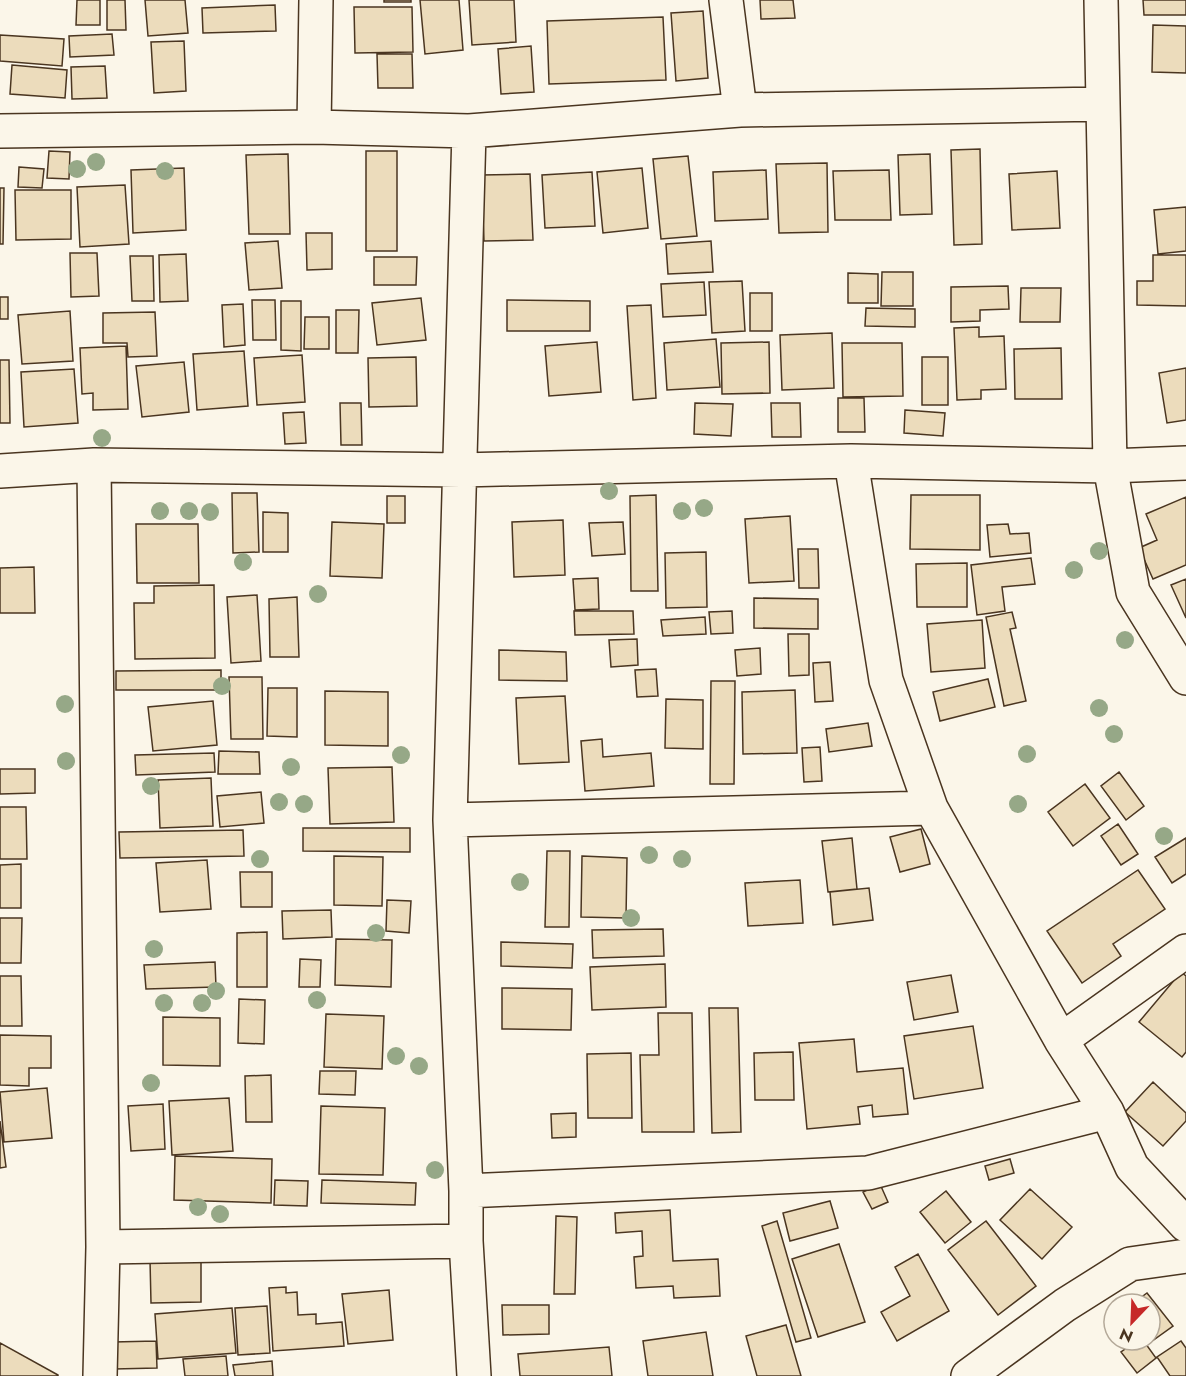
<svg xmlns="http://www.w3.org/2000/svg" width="1186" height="1376" font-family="Jost,sans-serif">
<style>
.building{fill:#ecdcbc;stroke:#4a3520;stroke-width:1.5}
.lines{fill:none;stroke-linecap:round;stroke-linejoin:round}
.minor-casing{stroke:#4a3520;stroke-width:36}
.minor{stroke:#fbf6e9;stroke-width:33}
.tree{fill:#96a887}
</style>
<rect width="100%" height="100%" fill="#fbf6e9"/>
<path class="building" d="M77 0H100V25H76Z
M107 0H125L126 30H107Z
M145 0H185L188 33 148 36Z
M384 0H411V2H384Z
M420 0H459L463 50 425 54Z
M469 0H514L516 42 472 45Z
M760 0H793L795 18 761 19Z
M1143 0H1186V15H1144Z
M275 5 276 31 203 33 202 8Z
M354 7H412L413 52 355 53Z
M703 11 708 78 676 81 671 13Z
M663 17 666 80 549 84 547 21Z
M1153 25 1186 26V73L1152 72Z
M112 34 114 55 70 57 69 36Z
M0 35 64 39 62 66 0 61Z
M184 41 186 91 154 93 151 42Z
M531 46 534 92 501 94 498 49Z
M377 54H412L413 88H378Z
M12 65 67 70 65 98 10 94Z
M105 66 107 98 72 99 71 67Z
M980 149 982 244 954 245 951 150Z
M49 151 70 152 69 179 47 178Z
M366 151H397V251H366Z
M288 154 290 234H249L246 155Z
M930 154 932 214 900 215 898 155Z
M688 156 697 236 661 239 653 159Z
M827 163 828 232 779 233 776 164Z
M19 167 44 169 42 188 18 187Z
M184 168 186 230 133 233 131 170Z
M642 168 648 228 603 233 597 172Z
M766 170 768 219 715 221 713 172Z
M889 170 891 220H835L833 171Z
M1057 171 1060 228 1012 230 1009 174Z
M592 172 595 226 545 228 542 175Z
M530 174 533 240 484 241 481 175Z
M125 185 129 244 80 247 77 187Z
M0 188H4L3 244H0Z
M15 190H71V239L16 240Z
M1186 207V251L1158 254 1154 210Z
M306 233H332V269L307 270Z
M278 241 282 288 249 290 245 243Z
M711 241 713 272 668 274 666 244Z
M70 253H97L99 296 71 297Z
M186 254 188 301 160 302 159 255Z
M1153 255H1186V306L1137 305V281H1153Z
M130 256H153L154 301H132Z
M374 257H417L416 285H374Z
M882 272H913V306H881Z
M848 273 878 274V303H848Z
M742 281 745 331 712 333 709 282Z
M704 282 706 315 663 317 661 284Z
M1008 286 1009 309 980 310V321L951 322V287Z
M1021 288H1061L1060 322H1020Z
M750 293H772V331H750Z
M0 297H8V319H0Z
M421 298 426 340 377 345 372 303Z
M252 300H275L276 340H253Z
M507 300 590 301V331H507Z
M281 301H301V351L281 350Z
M243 304 245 345 224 347 222 305Z
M651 305 656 398 633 400 627 306Z
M866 308 915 309V327L865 326Z
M336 310H359L358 353H336Z
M70 311 73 361 22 364 18 315Z
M155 312 157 356 128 357 127 343H103V313Z
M305 317H329V349H304Z
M979 327V337L1004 336 1006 389 981 390V399L957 400 954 328Z
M832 333 834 388 782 390 780 335Z
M716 339 720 387 667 390 664 343Z
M597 342 601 392 549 396 545 346Z
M769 342 770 393 722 394 721 343Z
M842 343H902L903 396 843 397Z
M126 346 128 409 93 410V393L82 394 80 348Z
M1061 348 1062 399H1015L1014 349Z
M244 351 248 406 197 410 193 354Z
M302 355 305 402 257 405 254 358Z
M416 357 417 406 369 407 368 358Z
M922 357H948V405H922Z
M0 360H9L10 423H0Z
M184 362 189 412 142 417 136 366Z
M1186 368V420L1167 423 1159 373Z
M74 369 78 423 24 427 21 372Z
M838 398H864L865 432H838Z
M340 403H361L362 445H341Z
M695 403 733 404 731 436 694 434Z
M771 403H800L801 437H772Z
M905 410 945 413 943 436 904 433Z
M304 412 306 443 285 444 283 413Z
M232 493H257L259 552 233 553Z
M656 495 658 591H631L630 496Z
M911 495H980V550L910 549Z
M387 496H405V523H387Z
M1186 497V565L1153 579 1139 548 1157 540 1146 514Z
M263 512 288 513V552H263Z
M790 516 794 581 749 583 745 519Z
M563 520 565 575 514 577 512 522Z
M332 522 384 524 382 578 330 576Z
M623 522 625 554 592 556 589 523Z
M136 524H198L199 583H137Z
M1008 524 1010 534 1029 533 1031 553 990 557 987 525Z
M798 549H818L819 588H799Z
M706 552 707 607 666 608 665 553Z
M1031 558 1035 584 1002 587 1005 611 977 615 971 565Z
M967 563V607H917L916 564Z
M34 567 35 613H0V568Z
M598 578 599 609 575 610 573 579Z
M1186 579V618L1171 585Z
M214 585 215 658 135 659 134 603H154V586Z
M257 595 261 661 231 663 227 597Z
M297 597 299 657H270L269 599Z
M754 598 818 599V629L754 628Z
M574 611H633L634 634 575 635Z
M732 611 733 633 711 634 709 612Z
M1012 612 1016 628 1010 629 1026 701 1004 706 986 617Z
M705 617 706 634 663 636 661 620Z
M982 620 985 668 931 672 927 624Z
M788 634H809V675L789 676Z
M637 639 638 665 611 667 609 640Z
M760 648 761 674 737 676 735 650Z
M499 650 566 652 567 681 499 680Z
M830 662 833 701 815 702 813 663Z
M656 669 658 696 637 697 635 670Z
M221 670V690H116V671Z
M229 677H262L263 739H231Z
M988 679 995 707 940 721 933 692Z
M711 681H735L734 784H710Z
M268 688H297V737L267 736Z
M795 690 797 753 743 754 742 692Z
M325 691 388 692V746L325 745Z
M565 696 569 762 519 764 516 698Z
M666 699 703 700V749L665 748Z
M213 701 217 745 153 751 148 707Z
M868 723 872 746 829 752 826 729Z
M602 739 603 757 651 753 654 786 585 791 581 741Z
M820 747 822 781 804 782 802 748Z
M219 751 259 752 260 774H218Z
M214 753 215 772 136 775 135 755Z
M392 767 394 822 330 824 328 768Z
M0 769H35V793L0 794Z
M1119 772 1144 806 1126 820 1101 786Z
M211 778 213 826 160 828 158 780Z
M1085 784 1110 818 1073 846 1048 812Z
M261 792 264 823 220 827 217 796Z
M0 807H26L27 859H0Z
M1118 824 1138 854 1121 865 1101 836Z
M303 828H410V852L303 851Z
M921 829 930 864 900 872 890 837Z
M243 830 244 856 120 858 119 832Z
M852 838 857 889 828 892 822 841Z
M1186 838V874L1172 883 1155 857Z
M547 851H570L569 927H545Z
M334 856 383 857 382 906 334 905Z
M582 856 627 858 626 918 581 917Z
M207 860 211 909 160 912 156 863Z
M21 864V908H0V865Z
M1138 870 1165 909 1113 944 1121 956 1082 983 1047 931Z
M240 872H272V907H241Z
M800 880 803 923 748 926 745 883Z
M869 888 873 920 833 925 830 892Z
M387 900 411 901 409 933 386 931Z
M331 910 332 937 283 939 282 911Z
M0 918H22L21 963H0Z
M663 929 664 956 593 958 592 930Z
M267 932V987H237V933Z
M336 939 392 940 391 987 335 985Z
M501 942 573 944 572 968 501 966Z
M300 959 321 960 320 987H299Z
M215 962 216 987 146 989 144 965Z
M665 964 666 1007 592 1010 590 967Z
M1181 972 1186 976V1052L1182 1057 1139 1022Z
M951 975 958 1012 914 1020 907 982Z
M0 976H21L22 1026H0Z
M502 988 572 989 571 1030 502 1029Z
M239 999 265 1000 264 1044 238 1043Z
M709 1008H738L741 1132 712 1133Z
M658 1013H692L694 1132H642L640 1055H659Z
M326 1014 384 1016 382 1069 324 1067Z
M163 1017 220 1018V1066L163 1065Z
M973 1026 983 1088 914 1099 904 1036Z
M0 1035 51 1036V1068H29V1086L0 1085Z
M854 1039 857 1072 903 1068 908 1114 873 1117 872 1105 858 1107 860 1124 807 1129 799 1043Z
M793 1052 794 1100H755L754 1053Z
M631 1053 632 1118H588L587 1054Z
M320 1071H356L355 1095 319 1094Z
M271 1075 272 1122H246L245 1076Z
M1153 1082 1186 1113V1121L1163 1146 1125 1112Z
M47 1088 52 1138 4 1142 0 1092Z
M229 1098 233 1151 172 1155 169 1101Z
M163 1104 165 1149 131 1151 128 1106Z
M321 1106 385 1108 383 1175 319 1174Z
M576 1113V1137L552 1138 551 1114Z
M0 1121 6 1167 0 1168Z
M175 1156 272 1159 271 1203 174 1200Z
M1010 1159 1014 1173 989 1180 985 1166Z
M275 1180 308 1181 307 1206 274 1205Z
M322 1180 416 1183 415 1205 321 1203Z
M880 1184 888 1202 872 1209 863 1192Z
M1030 1189 1072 1227 1042 1259 1000 1220Z
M946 1191 971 1222 945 1243 920 1212Z
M830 1201 838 1228 790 1241 783 1213Z
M670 1210 673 1261 718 1259 720 1296 674 1298 673 1286 636 1288 634 1257 643 1256 642 1231 616 1233 615 1213Z
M556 1216 577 1217 575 1294H554Z
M777 1221 811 1338 796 1342 762 1226Z
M986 1221 1036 1286 998 1315 948 1250Z
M839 1244 865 1322 818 1337 792 1259Z
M918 1254 949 1311 897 1341 881 1312 910 1296 895 1267Z
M201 1259V1302L151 1303 150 1260Z
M286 1287V1293L297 1292 298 1315 316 1314V1324L342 1322 344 1346 273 1351 269 1288Z
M389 1290 393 1340 348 1344 342 1294Z
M1147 1293 1173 1326 1148 1344 1145 1340H1150V1304H1132Z
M502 1305H549V1334L503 1335Z
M267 1306 270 1353 238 1355 235 1308Z
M232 1308 236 1353 158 1359 155 1314Z
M786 1325 801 1376H757L746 1336Z
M706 1332 713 1376H648L643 1341Z
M1138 1340H1143L1156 1358 1137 1373 1121 1352Z
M156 1341 157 1368 114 1369 113 1342Z
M1181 1341 1186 1348V1376H1170L1157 1357Z
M0 1343 58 1375V1376H0Z
M609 1347 612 1376H520L518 1354Z
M226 1356 228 1376H185L183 1359Z
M272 1361 273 1376H235L233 1365Z"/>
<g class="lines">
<g class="minor-casing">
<path id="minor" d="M726 0 740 110
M1101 0 1110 466 1133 592 1186 678
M314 127 316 0
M0 131 314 127 469 131 740 110 1103 104
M469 131 450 820 466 1191V1241L474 1376
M851 461 886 680 931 808 1061 1040 1107 1112 1132 1167 1186 1225
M94 465 103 1247 100 1376
M0 471 94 465 461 470 851 461 1110 466 1186 463
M450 820 931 808
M1061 1040 1186 951
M466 1191 868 1173 1107 1112
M103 1247 466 1241
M968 1376 1065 1305 1130 1264 1186 1256"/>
</g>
<use href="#minor" class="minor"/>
</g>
<g class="tree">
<circle cx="96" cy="162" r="9"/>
<circle cx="77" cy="169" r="9"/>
<circle cx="165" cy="171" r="9"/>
<circle cx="102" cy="438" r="9"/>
<circle cx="609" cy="491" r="9"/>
<circle cx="704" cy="508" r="9"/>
<circle cx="160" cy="511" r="9"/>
<circle cx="189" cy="511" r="9"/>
<circle cx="682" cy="511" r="9"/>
<circle cx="210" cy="512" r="9"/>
<circle cx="1099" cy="551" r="9"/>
<circle cx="243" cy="562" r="9"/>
<circle cx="1074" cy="570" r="9"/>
<circle cx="318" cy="594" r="9"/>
<circle cx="1125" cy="640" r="9"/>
<circle cx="222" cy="686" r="9"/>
<circle cx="65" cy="704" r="9"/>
<circle cx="1099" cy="708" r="9"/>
<circle cx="1114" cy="734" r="9"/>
<circle cx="1027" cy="754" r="9"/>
<circle cx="401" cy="755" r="9"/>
<circle cx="66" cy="761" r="9"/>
<circle cx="291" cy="767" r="9"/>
<circle cx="151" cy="786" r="9"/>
<circle cx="279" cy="802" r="9"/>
<circle cx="304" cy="804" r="9"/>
<circle cx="1018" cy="804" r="9"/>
<circle cx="1164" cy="836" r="9"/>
<circle cx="649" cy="855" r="9"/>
<circle cx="260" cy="859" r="9"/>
<circle cx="682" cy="859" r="9"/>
<circle cx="520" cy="882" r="9"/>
<circle cx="631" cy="918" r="9"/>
<circle cx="376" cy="933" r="9"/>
<circle cx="154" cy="949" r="9"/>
<circle cx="216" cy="991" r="9"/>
<circle cx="317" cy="1000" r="9"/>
<circle cx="164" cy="1003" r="9"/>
<circle cx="202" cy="1003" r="9"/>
<circle cx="396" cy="1056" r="9"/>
<circle cx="419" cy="1066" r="9"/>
<circle cx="151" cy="1083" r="9"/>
<circle cx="435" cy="1170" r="9"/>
<circle cx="198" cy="1207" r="9"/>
<circle cx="220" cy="1214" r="9"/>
</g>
<g transform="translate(1132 1322) rotate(203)"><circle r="28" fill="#fbf6e9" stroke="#b4a999" stroke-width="1.5"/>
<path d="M0-4.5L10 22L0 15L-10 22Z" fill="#c62828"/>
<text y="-9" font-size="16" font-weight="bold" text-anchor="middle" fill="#4a3520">N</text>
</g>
</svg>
